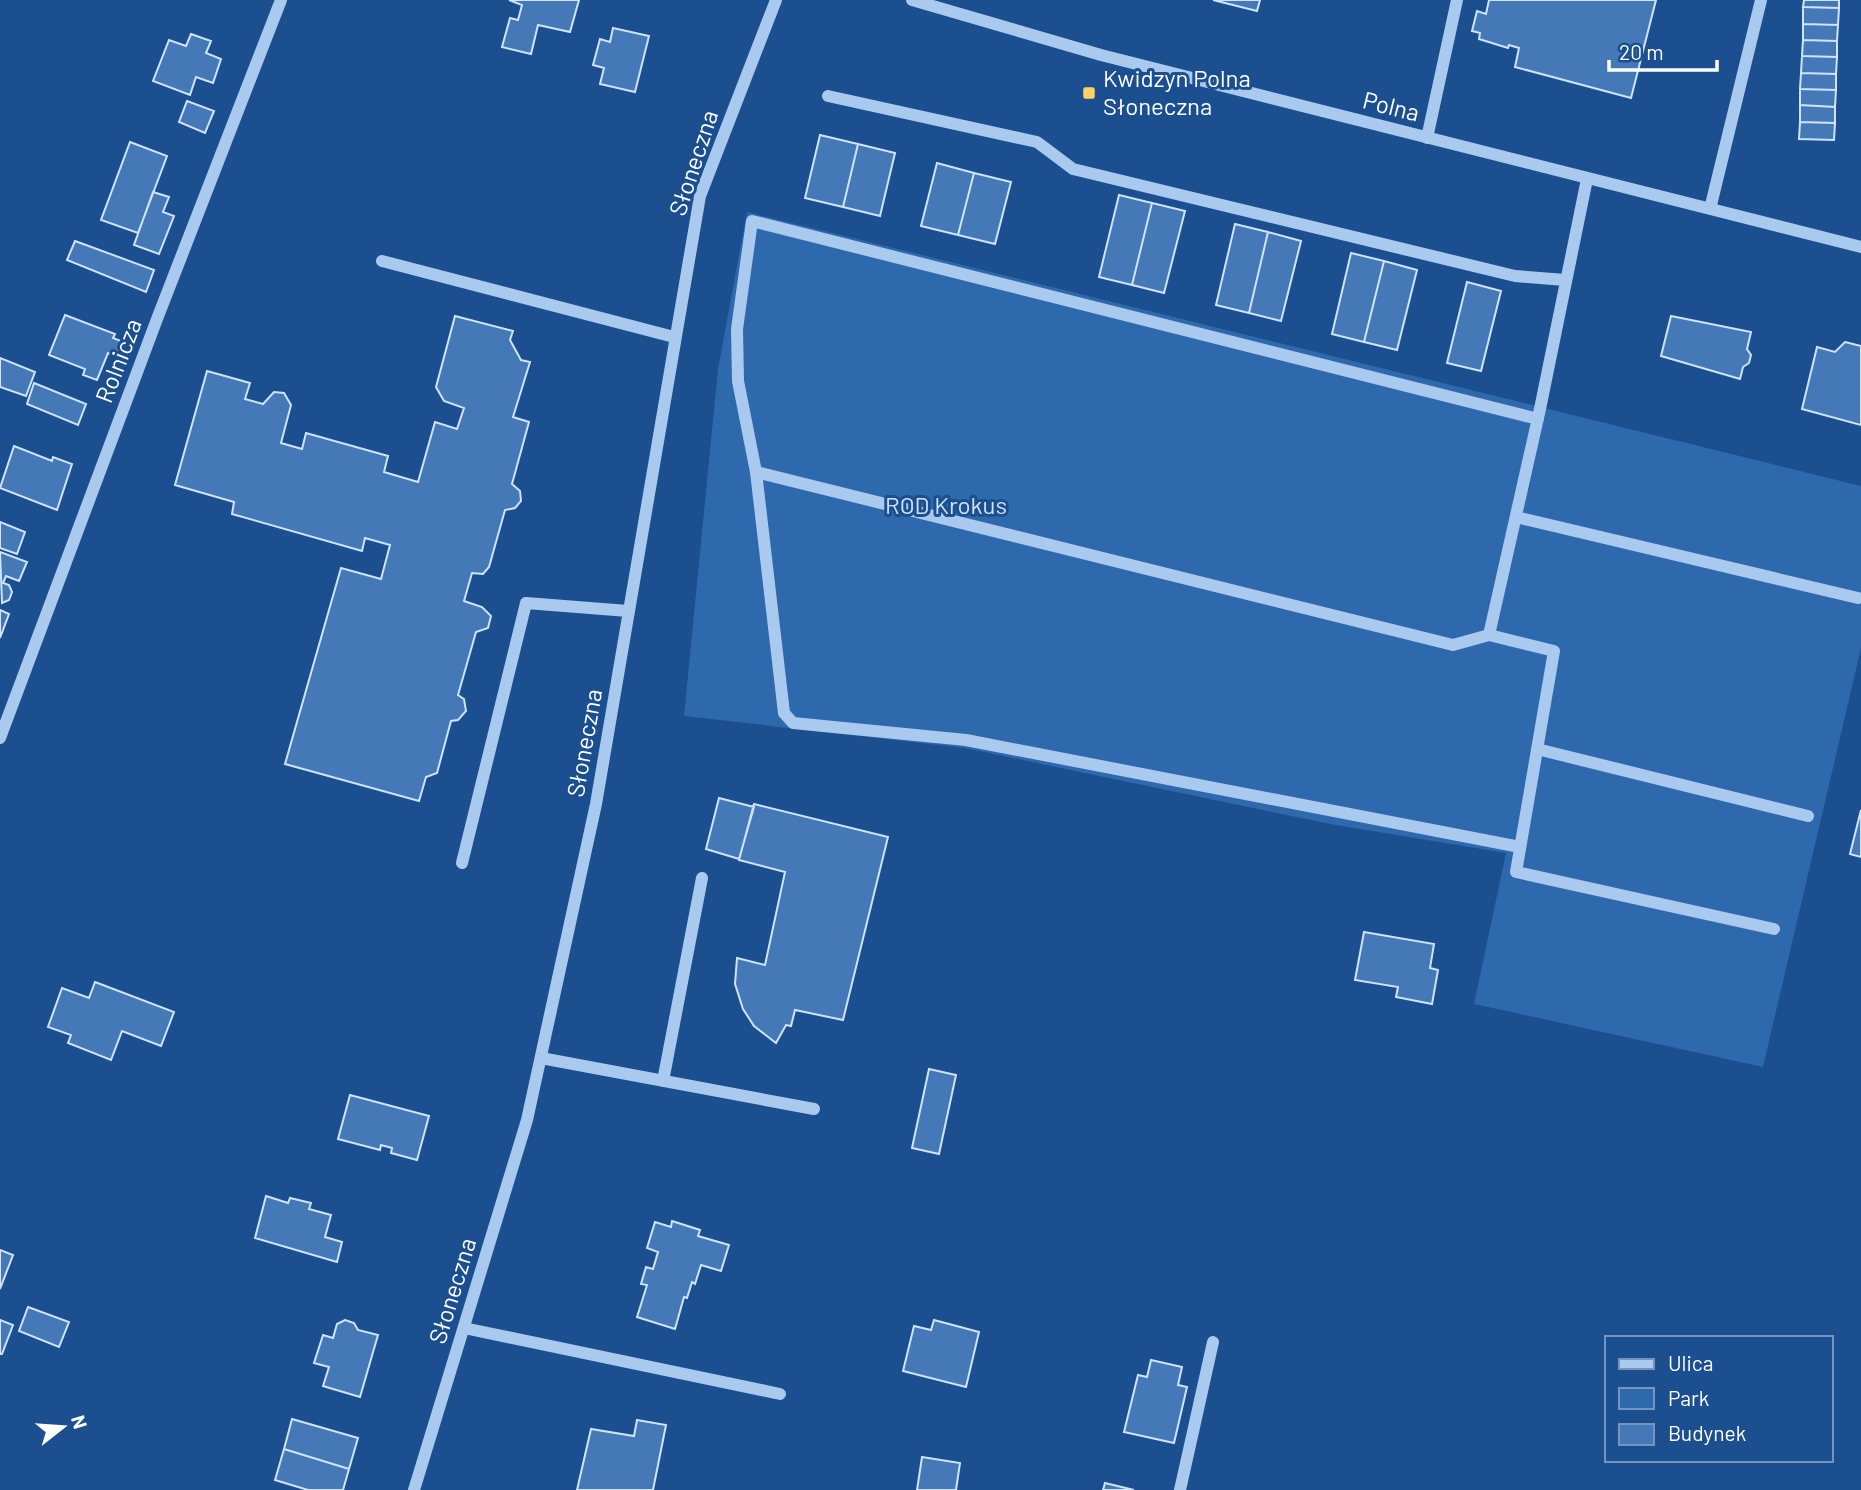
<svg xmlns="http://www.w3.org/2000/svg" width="1861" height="1490" font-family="Barlow,sans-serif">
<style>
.green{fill:#2e69ad}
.building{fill:#4478b7;stroke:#cfe3fa;stroke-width:2}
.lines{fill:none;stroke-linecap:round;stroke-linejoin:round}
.minor{stroke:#a9c9ee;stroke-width:12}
.poi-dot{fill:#ffd166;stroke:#1b4f8f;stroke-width:2.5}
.labels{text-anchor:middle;stroke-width:6;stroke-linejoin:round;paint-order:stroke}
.poi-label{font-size:24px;fill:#fff;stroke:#1b4f8f;text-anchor:start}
.street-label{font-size:24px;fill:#fff;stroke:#1b4f8f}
.park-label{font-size:24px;fill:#cfe3fa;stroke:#1b4f8f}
</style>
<rect width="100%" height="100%" fill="#1b4f8f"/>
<path class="green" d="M747 212 1861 486V648L1763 1067 1474 1004 1506 853 1330 824 965 748 684 716 718 369Z"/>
<path class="building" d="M579 0 570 32 538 25 531 54 502 47 510 18 518 20 522 5 509 0Z
M1213 0H1260L1257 11Z
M1489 0H1656L1631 98 1515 67 1519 48 1509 45 1508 48 1479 39 1480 33 1472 31 1477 11 1486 14Z
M1804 0H1839V8L1803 7Z
M1803 7 1839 8 1838 25 1803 24Z
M1803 24 1838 25 1837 41 1803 40Z
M613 28 649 36 635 92 600 84 604 68 593 65 600 39 610 42Z
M191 34 211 41 206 53 221 59 213 83 196 77 190 95 153 81 169 40 186 46Z
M1803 40 1837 41V57L1802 56Z
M1802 56 1837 57 1836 74 1801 73Z
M1801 73 1836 74V90L1800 89Z
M1800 89 1836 90 1835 107 1800 105Z
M187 101 214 111 205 133 179 122Z
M1800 105 1835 107V123L1800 122Z
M1800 122 1835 123 1834 140 1799 139Z
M820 135 858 144 843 207 805 198Z
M130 142 167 156 138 233 101 220Z
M858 144 895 153 880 216 843 207Z
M937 163 974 173 958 235 921 226Z
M974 173 1011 182 995 244 958 235Z
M153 192 169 197 163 212 174 216 159 254 134 245Z
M1119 195 1152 203 1132 285 1099 277Z
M1152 203 1185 211 1164 293 1132 285Z
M1235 224 1268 232 1249 313 1216 305Z
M1268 232 1301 241 1281 321 1249 313Z
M75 241 154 270 146 292 67 260Z
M1351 253 1384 261 1364 342 1332 334Z
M1384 261 1417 270 1397 350 1364 342Z
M1467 282 1501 291 1481 371 1447 363Z
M65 315 115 334 113 338 121 341 116 356 108 353 97 380 83 375 85 369 49 355Z
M455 316 513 331 510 340 521 360 530 362 513 417 529 422 512 484 520 491 521 501 515 508 505 510 489 567 483 574 472 573 464 601 482 607 491 616 488 628 476 632 458 695 464 699 466 711 458 720 451 721 437 773 426 777 419 801 285 764 341 568 381 579 390 545 365 538 362 551 232 514 234 502 175 485 207 371 250 383 245 399 263 404 274 392 284 393 291 405 281 443 302 449 306 433 388 456 384 472 418 482 435 422 457 429 464 408 444 401 436 387Z
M1671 316 1751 332 1747 349 1751 355 1749 363 1743 367 1740 379 1661 356Z
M1845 342 1861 346V425L1802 409 1817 347 1835 352Z
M0 358 35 372 26 396 0 387Z
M34 383 86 404 78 425 27 404Z
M14 446 52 461 53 457 72 464 57 510 0 488Z
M0 522 25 532 17 554 0 548Z
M0 552 27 562 19 581 6 576 3 583 9 585 12 592 9 600 2 603Z
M0 610 9 614 0 638Z
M719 798 754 807 739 859 706 849Z
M754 804 888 837 843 1020 795 1010 791 1026 786 1025 776 1043 754 1026 743 1009 735 984 737 958 765 965 785 872 739 860Z
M1861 810V857L1850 854Z
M1364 932 1434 944 1430 968 1438 970 1432 1004 1396 997 1398 987 1355 980Z
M95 982 174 1012 161 1046 122 1031 111 1060 68 1043 71 1035 48 1027 62 988 89 998Z
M929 1069 956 1075 939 1154 912 1148Z
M350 1095 429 1116 417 1160 391 1153 392 1148 381 1145 380 1150 338 1139Z
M266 1196 288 1203 290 1198 311 1203 309 1209 331 1215 325 1237 342 1242 337 1262 255 1238Z
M672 1221 700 1230 698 1236 729 1245 721 1271 701 1265 695 1284 692 1282 687 1298 684 1297 675 1329 637 1317 647 1285 641 1284 646 1267 653 1269 658 1252 647 1248 655 1222 671 1227Z
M0 1250 13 1255 0 1289Z
M28 1307 69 1322 59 1347 19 1331Z
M0 1320 13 1325 2 1354H0Z
M345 1320 354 1323 358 1330 378 1335 360 1397 323 1386 329 1367 314 1363 323 1335 333 1338 337 1324Z
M934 1320 979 1332 966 1387 903 1371 914 1326 931 1330Z
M1151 1360 1182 1367 1178 1385 1187 1387 1174 1443 1124 1432 1138 1375 1147 1377Z
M292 1419 358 1438 349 1469 284 1449Z
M637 1420 666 1425 653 1490H577L591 1429 634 1436Z
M284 1449 349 1469 343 1490H308L275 1480Z
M922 1457 960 1463 956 1490H917Z
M1105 1483 1134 1490H1103Z"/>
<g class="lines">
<path class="minor" d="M912 0 1101 55 1861 247
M828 96 1037 142 1073 169 1515 276 1565 280
M1427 138 1457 0
M1587 179 1540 409 1489 635 1554 651 1516 872 1774 929
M1710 209 1761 0
M382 261 674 337
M756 472 738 381 737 329 752 221 1538 419
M1516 517 1858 598
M1489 635 1453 645 756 472 784 713 793 723 966 740 1520 847
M0 738 157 319 281 0
M1537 749 1808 816
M462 863 526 603 628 611
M541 1058 814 1109
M663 1081 702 878
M464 1328 780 1394
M414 1490 527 1120 596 804 700 196 776 0
M1180 1490 1213 1342"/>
</g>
<rect class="poi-dot" x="1082" y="86" width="14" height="14" rx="3.5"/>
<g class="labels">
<g class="poi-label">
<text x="1103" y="87">Kwidzyn Polna<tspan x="1103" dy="28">Słoneczna</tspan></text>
</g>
<g class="street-label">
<text transform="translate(1391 107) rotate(14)" y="8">Polna</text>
<text transform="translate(694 163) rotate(-72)" y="8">Słoneczna</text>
<text transform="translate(119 361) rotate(-69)" y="8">Rolnicza</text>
<text transform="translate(585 743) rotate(-80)" y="8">Słoneczna</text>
<text transform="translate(453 1291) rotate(-73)" y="8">Słoneczna</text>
</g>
<g class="park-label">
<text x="946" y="514">ROD Krokus</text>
</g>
</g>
<rect x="1605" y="1336" width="228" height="126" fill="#1b4f8f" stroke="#7695bc" stroke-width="2"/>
<rect x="1619" y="1359" width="35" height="10" fill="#a9c9ee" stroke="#7695bc" stroke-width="2"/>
<text x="1668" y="1371" font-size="21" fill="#ffffff">Ulica</text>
<rect x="1619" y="1388" width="35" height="21" fill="#2e69ad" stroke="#7695bc" stroke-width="2"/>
<text x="1668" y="1406" font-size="21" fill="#ffffff">Park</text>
<rect x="1619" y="1424" width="35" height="21" fill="#4478b7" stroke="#7695bc" stroke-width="2"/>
<text x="1668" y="1441" font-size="21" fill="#ffffff">Budynek</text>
<g transform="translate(63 1427) rotate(73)" stroke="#1b4f8f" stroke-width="5" paint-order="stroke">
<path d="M0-5L12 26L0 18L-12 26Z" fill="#ffffff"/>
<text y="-10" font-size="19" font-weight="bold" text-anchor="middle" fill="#ffffff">N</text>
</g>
<path d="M1609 60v10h108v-10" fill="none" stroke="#ffffff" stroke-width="3.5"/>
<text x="1619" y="60" font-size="21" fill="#ffffff" stroke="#1b4f8f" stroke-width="5" paint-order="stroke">20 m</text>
</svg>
